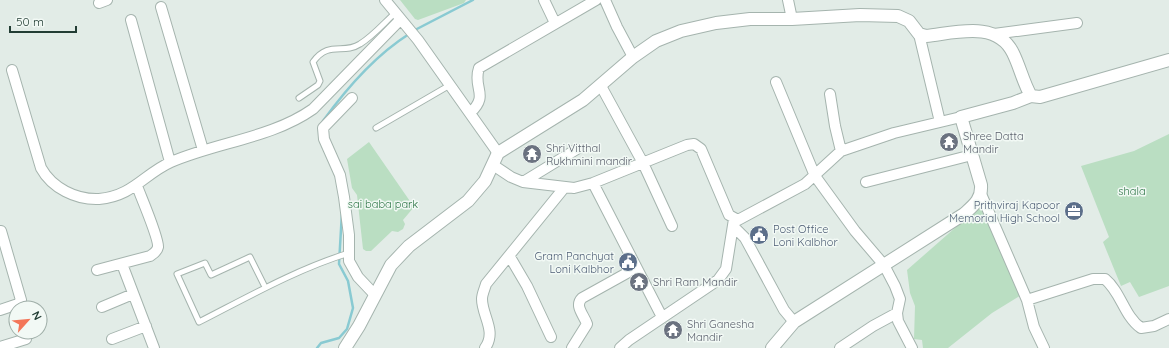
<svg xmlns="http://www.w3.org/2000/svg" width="1169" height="348" font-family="Quicksand,sans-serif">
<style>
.green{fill:#badec2}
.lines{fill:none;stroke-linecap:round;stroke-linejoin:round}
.stream{stroke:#89cad2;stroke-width:2.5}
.service-casing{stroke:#a5b4ae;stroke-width:7}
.minor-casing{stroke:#a5b4ae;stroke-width:12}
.tertiary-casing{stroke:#a5b4ae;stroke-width:14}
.service{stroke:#fff;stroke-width:5}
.minor{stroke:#fff;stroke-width:10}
.tertiary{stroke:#fff;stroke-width:12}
.labels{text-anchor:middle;stroke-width:3;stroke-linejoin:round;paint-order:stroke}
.worship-label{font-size:11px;fill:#5b616d;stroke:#f2f9f5;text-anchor:start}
.park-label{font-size:11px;fill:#2b7444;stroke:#f2f9f5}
.service-label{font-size:11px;fill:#4e5e75;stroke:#f2f9f5;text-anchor:end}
</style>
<rect width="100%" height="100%" fill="#e2ece7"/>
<path class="green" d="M400 0H466L464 3 418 20 415 19Z
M1169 134V286L1139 297 1130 282 1121 286 1103 242 1109 237 1081 166 1134 151Z
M369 142 414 207 403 220 405 224 403 229 398 232 392 231 371 251H366L363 249 357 195 352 188 347 159Z
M980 206 986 208 1023 294 992 313 948 348H923L922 340 914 339 915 306 910 293 907 270Z"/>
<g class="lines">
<path class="stream" d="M413 31 473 0
M323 121C346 89 376 55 409 34
M317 348 321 343 339 338 347 329 353 308 348 281 339 264 342 212"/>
<g class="service-casing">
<path id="service" d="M299 98 318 85 320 81 313 62C329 40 343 55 360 44 373 36 384 23 395 13
M376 128 450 85
M265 287 250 257 211 275 205 263 177 274 199 322C248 297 297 269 349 253"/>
</g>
<g class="minor-casing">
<path id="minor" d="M385 0 418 40 498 153
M544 0 555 23
M605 0 617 27 633 57
M788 0 792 19
M99 3 107 0
M161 7 203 150
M131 20 170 162
M919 34 940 122
M994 34 1077 23
M12 70 41 168C52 188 76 200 99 199 133 196 144 174 171 162 217 142 272 138 313 109L400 20
M776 82 815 176 855 231 884 265 895 286 900 299 897 313 898 321 912 348
M601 86 643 163 672 226
M830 94 835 126 841 151
M352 98 323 128 324 139 340 175 344 197 349 235V261L358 277 375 295
M470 113C490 95 472 88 479 68L596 0
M493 165 511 177 523 182 574 188 593 183 687 145 694 144 701 149 729 215 738 220 805 184 841 151 894 133 961 117
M523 182 577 149
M866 182 972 155
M593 183 662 317
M981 194 1027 300 1034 327 1044 348
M733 226 745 238 784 310 794 322
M510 257 527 286 551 337
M122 264 154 348
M97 270 150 256C153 254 157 252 158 247 159 238 141 197 137 186
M1027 300 1093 279H1105C1121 292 1124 316 1141 328L1154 326 1169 319
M102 307 133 294
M0 310 18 304 21 300 1 231
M112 339 146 326
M0 347 26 339
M485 348C497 331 482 316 482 299 482 294 485 288 486 284L564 188
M572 348 587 324C584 315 574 306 582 298L636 268
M620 348 629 340 718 280 726 269 734 219
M840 348 873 326 897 313"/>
</g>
<g class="tertiary-casing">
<path id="tertiary" d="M345 348 359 326 391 265 409 246 468 201 485 181 498 153 583 100 633 57 656 41 681 31 716 23 750 19H792L860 15 898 16 909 21 919 34 926 36C955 33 997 20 1013 53 1020 67 1023 82 1031 96L1040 97 1169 60
M772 348 794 322 964 214C974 205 982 199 981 185L961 117 1013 103 1031 96"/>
</g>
<use href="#service" class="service"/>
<use href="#minor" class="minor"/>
<use href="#tertiary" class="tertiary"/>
</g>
<defs>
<g id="temple-disc" transform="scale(1)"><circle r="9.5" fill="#6b7280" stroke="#f2f9f5"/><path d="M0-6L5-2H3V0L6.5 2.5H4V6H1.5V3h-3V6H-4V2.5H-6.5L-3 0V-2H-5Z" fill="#fff"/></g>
<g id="office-disc" transform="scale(1)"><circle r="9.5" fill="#5c6f8a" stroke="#f2f9f5"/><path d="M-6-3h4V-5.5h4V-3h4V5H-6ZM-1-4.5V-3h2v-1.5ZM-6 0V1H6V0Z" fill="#fff"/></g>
<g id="civic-disc" transform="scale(1)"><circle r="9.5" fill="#5c6f8a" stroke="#f2f9f5"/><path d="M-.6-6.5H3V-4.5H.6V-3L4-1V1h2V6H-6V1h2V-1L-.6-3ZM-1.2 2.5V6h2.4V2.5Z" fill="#fff"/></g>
</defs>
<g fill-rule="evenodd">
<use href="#temple-disc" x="949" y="142"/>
<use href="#temple-disc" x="532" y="154"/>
<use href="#office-disc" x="1074" y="211"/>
<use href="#civic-disc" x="759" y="235"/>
<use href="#civic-disc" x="628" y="262"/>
<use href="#temple-disc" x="639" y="282"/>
<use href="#temple-disc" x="673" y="330"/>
</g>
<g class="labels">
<g class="worship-label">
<text x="963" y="140">Shree Datta<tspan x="963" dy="13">Mandir</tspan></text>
<text x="546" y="152">Shri Vitthal<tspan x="546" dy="13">Rukhmini mandir</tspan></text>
<text x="653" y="286">Shri Ram Mandir</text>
<text x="687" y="328">Shri Ganesha<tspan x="687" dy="13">Mandir</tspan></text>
</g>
<g class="park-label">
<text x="1132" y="195">shala</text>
<text x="383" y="208">sai baba park</text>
</g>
<g class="service-label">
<text x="1060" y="209">Prithviraj Kapoor<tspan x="1060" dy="13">Memorial High School</tspan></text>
<text x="773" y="233" text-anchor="start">Post Office<tspan x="773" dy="13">Loni Kalbhor</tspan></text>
<text x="614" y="260">Gram Panchyat<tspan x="614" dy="13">Loni Kalbhor</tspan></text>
</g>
</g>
<g transform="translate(28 320) rotate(63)"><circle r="19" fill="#f2f9f5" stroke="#9faea8"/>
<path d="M0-3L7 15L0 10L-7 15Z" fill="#f37659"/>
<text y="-6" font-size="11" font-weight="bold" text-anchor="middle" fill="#223d34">N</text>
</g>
<path d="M10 26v6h66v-6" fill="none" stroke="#223d34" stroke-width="2"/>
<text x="16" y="26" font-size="12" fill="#223d34" stroke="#f2f9f5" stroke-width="3" paint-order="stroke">50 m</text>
</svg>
